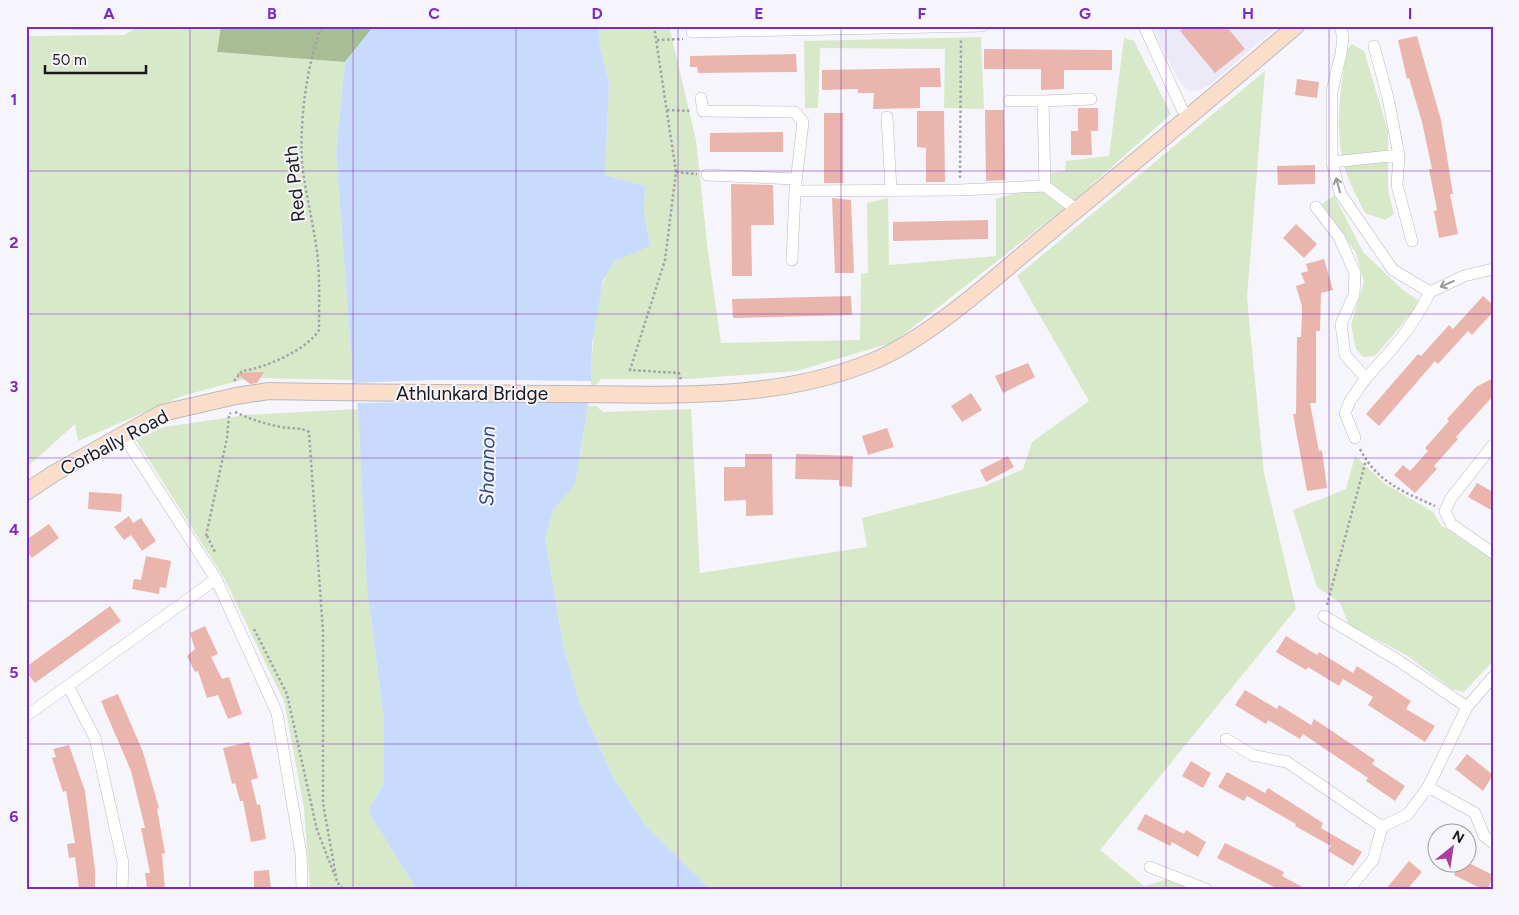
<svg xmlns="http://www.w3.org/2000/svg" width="1519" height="915" font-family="Figtree,sans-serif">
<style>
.built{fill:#edeaf8}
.green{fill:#d8e9ca}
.forest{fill:#a7be94}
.water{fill:#c9dbfd}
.pier{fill:#f6f5fb}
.building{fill:#eab5ad}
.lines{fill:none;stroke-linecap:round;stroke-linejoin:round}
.service-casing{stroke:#bab9bf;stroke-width:7}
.minor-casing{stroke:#bab9bf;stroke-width:12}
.secondary-casing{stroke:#bab9bf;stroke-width:18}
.path{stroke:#a3a2a7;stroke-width:2.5;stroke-dasharray:2.5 2.5;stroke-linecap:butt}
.service{stroke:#fff;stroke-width:5.5}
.minor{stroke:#fff;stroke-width:11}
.secondary{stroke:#fbdec9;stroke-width:16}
.oneway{stroke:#989899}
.grid{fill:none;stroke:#7b2cbf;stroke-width:1;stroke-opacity:0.55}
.labels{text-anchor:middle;stroke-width:4;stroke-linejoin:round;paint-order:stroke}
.street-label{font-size:19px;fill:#1a1a1c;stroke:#f6f5fb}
.water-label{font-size:20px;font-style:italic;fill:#344f84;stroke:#f6f5fb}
.neatline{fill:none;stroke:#7b2cbf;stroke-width:2}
.grid-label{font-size:16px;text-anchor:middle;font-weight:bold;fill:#7b2cbf}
</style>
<rect width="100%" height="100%" fill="#f6f5fb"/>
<path class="built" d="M1151 26H1278L1211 84 1197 91 1187 90 1177 78Z"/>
<path class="green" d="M139 26H221L217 52 345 62 336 152 353 380 249 378 182 396 78 441 75 424 26 468V36L124 35Z
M599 26H669L696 140 708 252 721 343 860 340 861 274 868 273 867 203 888 198 889 265 996 256V199L1046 183 1048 173 1065 171 1066 161 1109 156 1124 38 1134 41 1171 114 1075 200 894 342 797 371 687 379H601L597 384 591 387C592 357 593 283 615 262 623 254 640 250 650 246L644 214 645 186 605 175 609 83 600 47Z
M981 37 984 109 944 108 945 49 820 48 818 108H805L804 41Z
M1352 44 1364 51 1388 131V190L1394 214 1385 220 1365 213C1359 201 1352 188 1347 175 1333 134 1340 91 1347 50Z
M1265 71 1247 298 1264 473 1296 609 1100 850 1144 886 1168 879 1191 889H710L646 826 614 779 580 704 563 645 545 538 553 509 580 457 587 406H596L603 412 691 409 700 573 867 547 862 518 985 486 1023 469 1032 442 1089 401 1017 276Z
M1334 195 1363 252 1403 290 1418 300 1415 309 1375 356 1363 357 1356 349 1351 325 1364 282 1356 253 1322 204Z
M358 409 367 588 384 721V783L368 811 416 889H310L304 808 284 701 224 578 136 440 164 427 246 415Z
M1355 456 1385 484 1433 512 1441 525 1493 560V661L1464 692 1452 689 1406 655 1349 625 1340 603 1317 587 1293 510 1346 489Z"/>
<path class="forest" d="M221 26H374L345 62 217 52Z"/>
<path class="water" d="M374 26H599L600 47 609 83 605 175 645 186 644 214 650 246 615 261 603 280 592 344 591 387 575 484 553 510 545 538 563 645 580 704 614 779 646 826 710 889H416L368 811 384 783V721L367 588 358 409 353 380 336 152 345 62Z"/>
<path class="pier" d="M431 380H507L591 381V387L543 400 357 403 354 383Z"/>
<path class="building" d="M1187 26H1226L1245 49 1215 73 1180 31Z
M1417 36 1441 120 1453 194H1450L1458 234 1439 238 1434 211 1437 210 1429 169H1432L1422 122 1409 78 1407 79 1398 40Z
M984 49 1112 50V70H1064V89L1041 90V69H984Z
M796 54 797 72 698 73 697 67H690V56Z
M940 68 941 87H920V108L873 109 874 93H858V89L822 90V70Z
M1297 79 1319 82 1317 98 1295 95Z
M1078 108H1098V131H1091L1092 155H1071V131H1078Z
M985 110H1004L1005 180 986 181Z
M917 111H944L945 182H926V148L917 147Z
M824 113H843V183H824Z
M783 132V152H710V133Z
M1315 165V184L1278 185 1277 166Z
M731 184 773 185 774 225H751L752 276H732Z
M832 198 851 200 854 273H835Z
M988 220V239L893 241V222Z
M1296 224 1317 244 1304 258 1283 238Z
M1324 259 1333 290 1321 293 1320 331H1316V403H1310L1319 451 1322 450 1327 488 1307 491 1293 414H1296L1297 337H1301L1302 316V306L1296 286 1305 283 1301 273 1308 271 1306 264Z
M851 296 852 315 733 318 732 299Z
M1483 296 1493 305V312L1472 335 1468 331 1438 364 1435 361 1379 426 1366 414 1418 354 1421 356 1449 325 1453 329Z
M1028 363 1035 377 1003 393 995 376Z
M264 372 257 383 250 384 236 373Z
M1493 378V396L1456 437 1458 439 1434 466 1437 469 1415 493 1394 475 1403 465 1410 471 1428 451 1425 448 1449 421 1447 419 1476 387Z
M971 393 982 410 962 422 951 406Z
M887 428 894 447 868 455 862 436Z
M745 454H772L773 515 746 516V500L724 501V467H745Z
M796 454 853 456 852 487 839 486V480L795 479Z
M1008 456 1014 467 986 482 980 470Z
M1477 483 1493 492V511L1468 497Z
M89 492 122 494 121 512 88 509Z
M129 516 133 523 141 518 156 541 142 551 131 535 124 540 114 527Z
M49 524 59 538 32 558 26 550V540Z
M146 556 171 561 166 588 160 587 159 594 132 589 134 579 141 580Z
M110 606 121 621 35 683 26 672V667Z
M205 626 218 654 211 657 222 679 229 677 242 714 228 719 218 695 207 698 198 671 195 672 187 656 195 649 190 633Z
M1286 636 1317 655 1319 652 1353 673 1357 666 1411 701 1406 709 1435 726 1425 742 1368 705 1373 697 1343 679 1339 686 1308 667 1306 670 1276 652Z
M1245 690 1277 709 1279 705 1311 725 1314 719 1375 760 1372 764 1405 786 1395 801 1366 781 1368 778 1303 734 1300 739 1268 720 1266 724 1235 705Z
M118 694 143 752 159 808 157 809 165 853 162 854 165 889H147L145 873H150L141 828H145L131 771 101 701Z
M249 742 258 778 251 780 257 805 260 804 266 839 251 842 243 801H240L235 783 232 784 223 748Z
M69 745 85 791 95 870V889H79L75 857 69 858 67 844 75 843 66 791 63 792 52 758 56 757 53 749Z
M1467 754 1493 775 1483 791 1455 769Z
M1191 761 1211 773 1203 788 1182 776Z
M1227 772 1265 793 1268 788 1323 823 1321 828 1362 852 1353 866 1328 851 1331 846 1295 826 1296 824 1247 796 1244 801 1218 787Z
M1145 814 1184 834 1186 830 1206 842 1198 857 1172 842 1170 846 1137 829Z
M1225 843 1284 872 1282 876 1306 889H1278L1217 858Z
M1409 861 1422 872 1410 886 1408 889H1386Z
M1460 862H1467L1493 875 1488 889H1482L1454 875Z
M269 870 271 889H254V871Z"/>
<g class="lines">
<g class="service-casing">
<path id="service" d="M74 26H102"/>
</g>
<g class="minor-casing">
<path id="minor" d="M1144 26 1182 109 1189 117
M1340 26 1343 37 1341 54 1332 91V162L1340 193 1393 270 1430 292 1464 276 1493 269
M692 32 982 26
M701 98 703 111 795 112 803 122 795 191
M1009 101H1043
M887 117 891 190
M1399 155 1397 185 1412 241
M1332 162 1399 155 1388 98 1374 46
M707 175 796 179
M1045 186 1043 101 1091 99
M1316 207 1339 237 1355 273 1354 295 1341 324 1345 355 1366 378C1392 350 1413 327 1430 292
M792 260 795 191 960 190 1045 186 1077 210
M123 435 216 579 277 713 301 854 302 889
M1355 438 1345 413 1350 401 1366 378
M1493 445 1451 498 1445 511 1451 524 1493 553
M1324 616 1399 661 1467 707
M68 686 95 738 123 863 122 889
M26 716 216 579
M1226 739 1252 755 1287 762 1382 827
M1428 787 1475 813 1484 836 1493 843
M1150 867 1206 889
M1349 889 1373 860 1382 827 1408 814 1428 787 1467 707 1493 677"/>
</g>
<g class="secondary-casing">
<path id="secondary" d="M26 492 53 474 162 413 236 396 269 391C367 393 465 393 563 394 666 394 773 402 871 362 928 339 991 281 1039 241 1125 170 1211 99 1296 26"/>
</g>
<path class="path" d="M654 26 676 172 665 260 630 370 679 373 681 380
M657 40 683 39
M667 110 691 111
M676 172 697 174
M960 178 961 39
M234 381 242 371C265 368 307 350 319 330 319 304 320 276 317 251 313 224 307 198 303 172 298 131 306 64 322 26
M235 412C250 419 265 424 281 427 292 429 300 427 309 432L323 632V803L337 882 343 889
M1360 449C1378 483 1402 491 1435 506
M206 536 227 438 229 414 231 413
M207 536 215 552
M1327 605 1366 460
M254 629 287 694 317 830 335 876"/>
<use href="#service" class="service"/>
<use href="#minor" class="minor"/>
<use href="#secondary" class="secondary"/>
</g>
<defs><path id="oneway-shaft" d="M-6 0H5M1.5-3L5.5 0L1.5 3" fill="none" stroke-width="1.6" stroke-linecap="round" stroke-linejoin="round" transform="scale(1.25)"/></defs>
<g class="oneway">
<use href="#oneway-shaft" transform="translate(1338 185) rotate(-105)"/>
<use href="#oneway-shaft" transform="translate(1447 284) rotate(156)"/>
</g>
<path class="grid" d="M190 26V889M353 26V889M516 26V889M678 26V889M841 26V889M1004 26V889M1166 26V889M1329 26V889M26 171H1493M26 314H1493M26 458H1493M26 601H1493M26 744H1493"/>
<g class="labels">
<g class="street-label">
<text transform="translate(294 184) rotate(-96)" y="7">Red Path</text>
<text x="472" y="400">Athlunkard Bridge</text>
<text transform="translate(114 442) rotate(-28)" y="7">Corbally Road</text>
</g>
<g class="water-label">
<text transform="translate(487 466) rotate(-89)" y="7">Shannon</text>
</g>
</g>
<rect width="1519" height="915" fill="none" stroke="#f6f5fb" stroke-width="55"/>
<g transform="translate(1452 848) rotate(30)"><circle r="24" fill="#f6f5fb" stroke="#9e9da2"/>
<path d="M0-4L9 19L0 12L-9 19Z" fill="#aa3d9d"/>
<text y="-8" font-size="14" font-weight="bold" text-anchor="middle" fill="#1a1a1c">N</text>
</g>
<path d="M45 65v8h101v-8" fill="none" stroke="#1a1a1c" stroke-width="2.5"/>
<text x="52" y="65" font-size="15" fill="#1a1a1c" stroke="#f6f5fb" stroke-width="4" paint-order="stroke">50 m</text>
<rect x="28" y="28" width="1464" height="860" class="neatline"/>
<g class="grid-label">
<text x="109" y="19">A</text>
<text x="272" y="19">B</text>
<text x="434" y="19">C</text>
<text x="597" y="19">D</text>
<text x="759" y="19">E</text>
<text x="922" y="19">F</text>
<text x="1085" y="19">G</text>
<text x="1248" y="19">H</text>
<text x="1410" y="19">I</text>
<text x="14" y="105">1</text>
<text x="14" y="248">2</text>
<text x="14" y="392">3</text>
<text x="14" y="535">4</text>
<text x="14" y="678">5</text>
<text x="14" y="822">6</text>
</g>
</svg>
